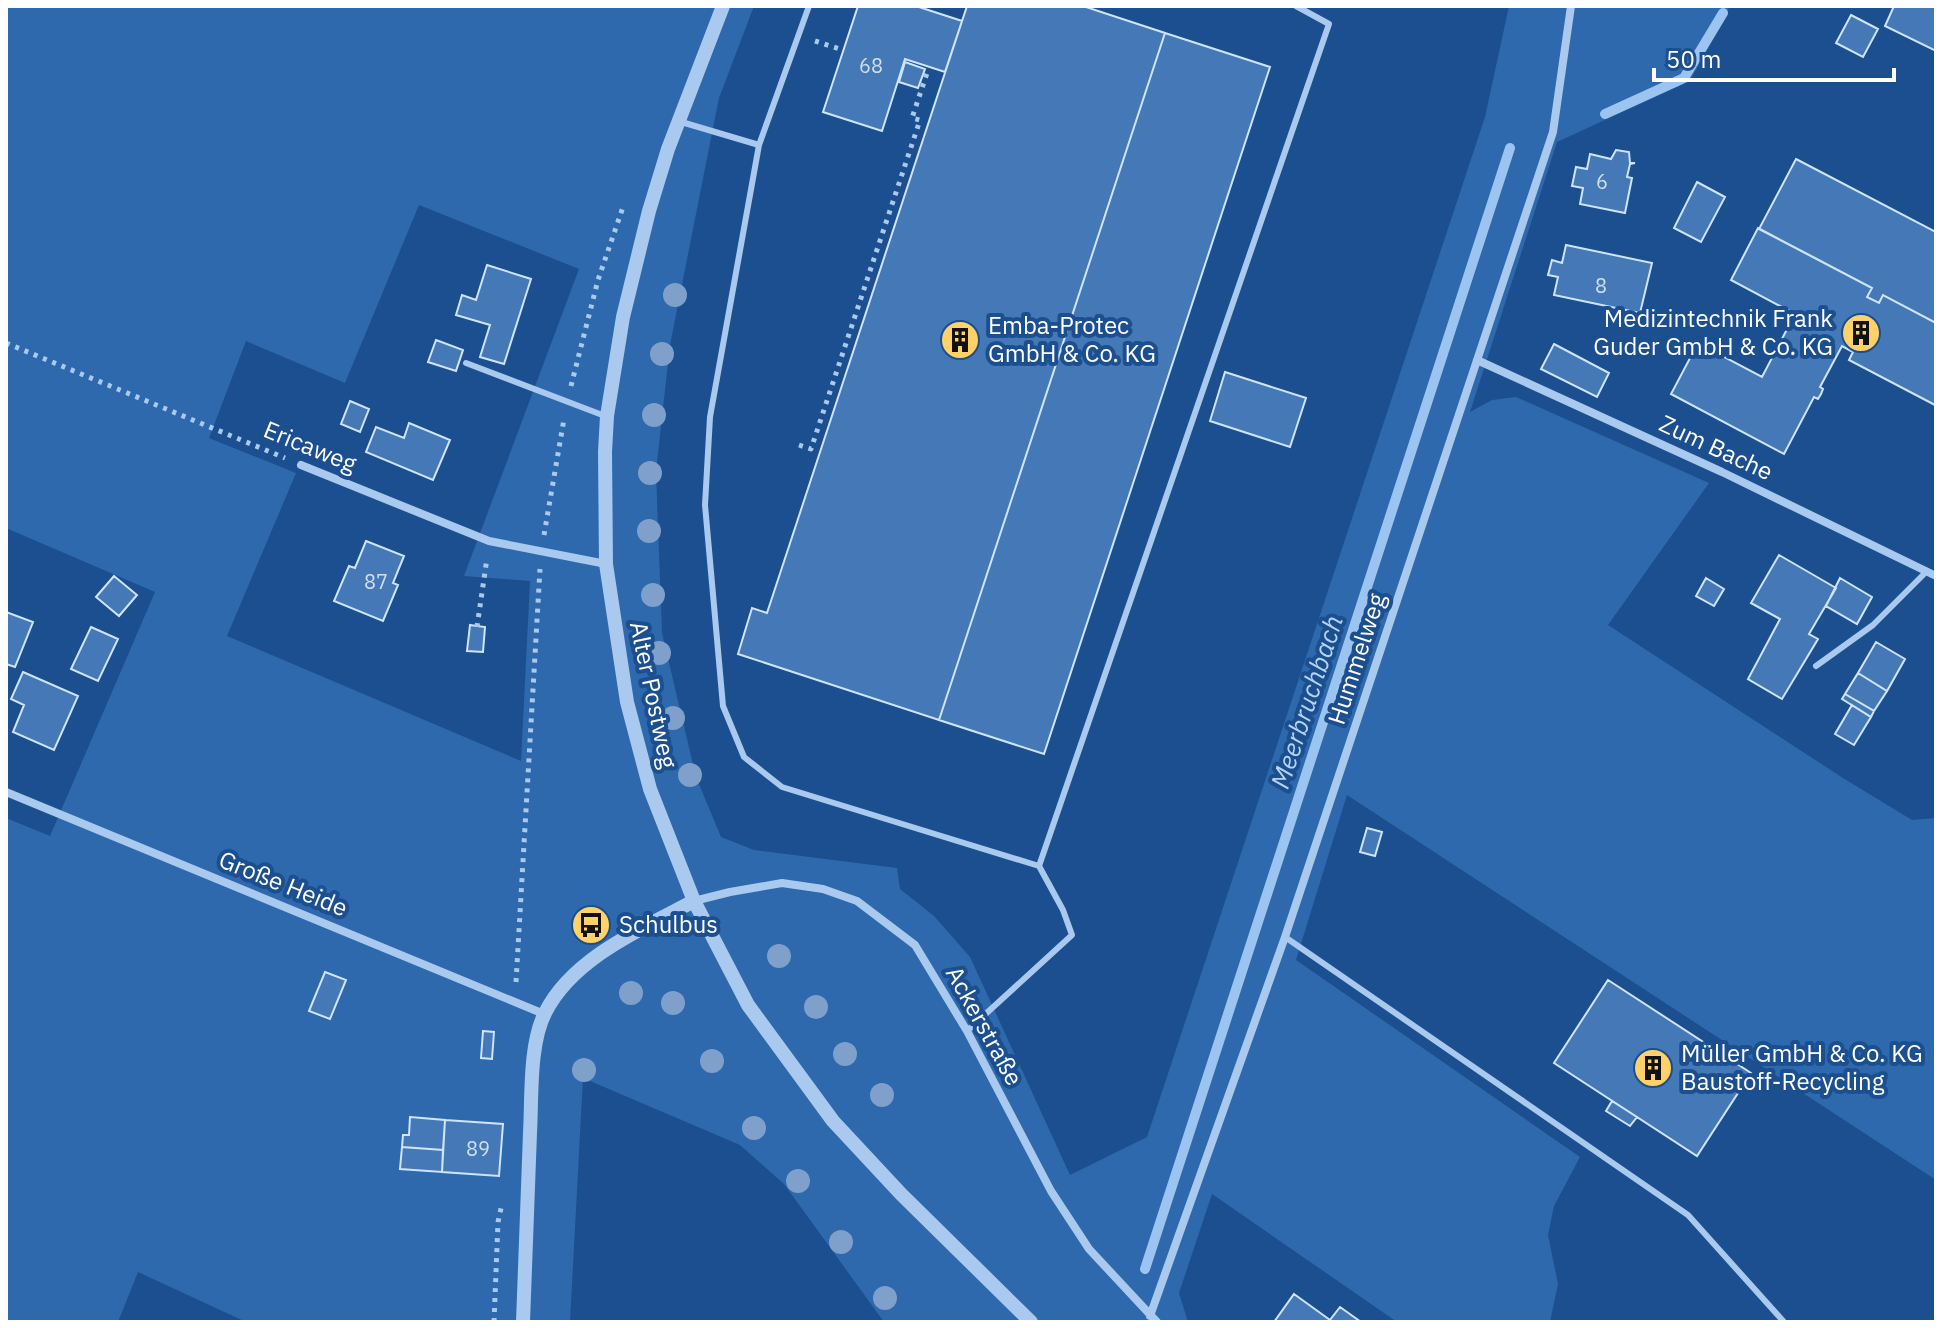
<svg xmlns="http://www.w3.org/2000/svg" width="1942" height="1328" font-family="'IBM Plex Sans',sans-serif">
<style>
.green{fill:#2e69ad;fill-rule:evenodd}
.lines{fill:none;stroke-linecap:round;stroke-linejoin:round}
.stream{stroke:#9cc4f0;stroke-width:10}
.building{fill:#4478b7;stroke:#cfe3fa;stroke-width:2}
.path{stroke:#a9c9ee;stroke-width:5;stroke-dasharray:4 6;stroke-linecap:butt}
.service{stroke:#a9c9ee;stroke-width:6}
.minor{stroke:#a9c9ee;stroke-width:8}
.tertiary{stroke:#a9c9ee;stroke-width:14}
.tree{fill:#7ea0ca}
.labels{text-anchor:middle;stroke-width:8;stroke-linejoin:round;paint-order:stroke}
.number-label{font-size:20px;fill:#d0dded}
.poi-label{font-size:24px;fill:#fff;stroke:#1b4f8f;text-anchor:start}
.street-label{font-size:24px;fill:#fff;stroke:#1b4f8f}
.water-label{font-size:26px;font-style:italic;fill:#b5d3f5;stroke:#1b4f8f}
</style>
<rect width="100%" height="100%" fill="#1b4f8f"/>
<path class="green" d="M6 6H754L719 98 670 345 656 472 662 633 696 777 721 837 754 850 897 868 900 889 934 916 970 957 1070 1175 1147 1137 1485 117 1509 6H1730L1690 81 1557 142 1470 412 1492 400 1516 397 1709 483 1608 625 1843 778 1912 820 1936 818V1180L1347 795 1296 960 1580 1157 1554 1206 1548 1235 1558 1284 1550 1322H1397L1212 1194 1179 1293 1188 1322H884L784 1184 740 1145 583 1078 570 1322H246L138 1272 118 1322H6V818L50 836 155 592 6 528ZM419 205 579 269 464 576 530 581 521 761 227 636 296 473 209 438 246 341 345 383Z"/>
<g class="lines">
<path class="stream" d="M1605 114 1684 78 1723 13
M1145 1269 1510 148"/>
</g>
<path class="building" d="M858 6H916L962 21 945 72 905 59 882 131 823 112Z
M967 6H1083L1165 33 939 720 738 654 752 608 767 613Z
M1894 6H1936V51L1885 26Z
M1851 15 1878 29 1863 57 1836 43Z
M1165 33 1270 67 1044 754 939 720Z
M905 62 925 69 918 88 899 82Z
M1616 150 1629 152 1630 163H1635L1630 164 1627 177 1632 178 1625 213 1580 204 1583 188 1572 186 1576 167 1587 169 1590 154 1611 159Z
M1796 159 1936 232V323L1883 295 1879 303 1867 297 1872 288 1759 229Z
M1697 182 1725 197 1701 242 1674 228Z
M1758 228 1872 288 1867 297 1879 303 1883 295 1936 323 1935 405 1849 360 1853 352 1842 346 1820 387 1823 389 1821 394 1818 399 1814 397 1784 454 1671 394 1698 343 1762 377 1795 314 1731 280Z
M1566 245 1652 263 1640 313 1554 295 1558 277 1548 275 1552 260 1562 263Z
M487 265 531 279 504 364 480 357 490 325 456 315 462 295 476 300Z
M436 340 463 350 456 371 428 362Z
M1554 344 1609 373 1597 397 1541 369Z
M1225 372 1306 398 1290 447 1210 421Z
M350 401 369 409 360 432 341 424Z
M409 423 450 440 433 480 366 452 376 427 404 438Z
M366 541 404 556 393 583 398 585 383 621 334 601 349 566 355 568Z
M1779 555 1836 588 1809 634 1818 639 1782 699 1748 679 1780 619 1751 603Z
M114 576 137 595 119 616 96 597Z
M1706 578 1724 589 1714 606 1696 596Z
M1840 578 1872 597 1857 624 1826 606Z
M6 612 33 622 15 667 6 664Z
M470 625 485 627 483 652 467 651Z
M91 627 118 639 98 681 71 669Z
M1876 642 1905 659 1887 691 1858 673Z
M23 672 78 696 54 750 13 732 24 705 11 699Z
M1858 673 1887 691 1874 711 1845 694Z
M1845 694 1874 711 1871 717 1842 699Z
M1852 705 1871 717 1854 745 1835 734Z
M1367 828 1382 832 1375 856 1360 852Z
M325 972 346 980 330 1019 309 1011Z
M1608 980 1751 1073 1697 1156 1554 1063Z
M483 1031 494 1032 492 1059 481 1058Z
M1612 1101 1637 1117 1630 1126 1606 1111Z
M410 1117 445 1120 443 1150 402 1147 403 1135H409Z
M445 1120 503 1124 499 1176 442 1172Z
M402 1147 443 1150 442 1172 400 1169Z
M1294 1294 1330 1320 1333 1322H1274Z
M1340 1307 1361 1322H1333L1330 1320Z"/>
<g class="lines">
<path class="path" d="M815 41 840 49
M6 343 285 458
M571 386 598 280 623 207
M799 445 811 449 920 120 912 118 928 70
M544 535 564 419
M477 627 487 558
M516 982 540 569
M494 1322 498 1222 502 1204"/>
<path class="service" d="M678 121 759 145 710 417 705 505 723 706 744 757 782 787 1039 866 1329 24 1296 6
M759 145 809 6
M466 363 605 416
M1816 666 1873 625 1927 571
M1285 937 1688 1215 1784 1322
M967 1031 1072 935 1063 910 1039 866"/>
<path class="minor" d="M1477 360 1722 472 1936 576
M301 465 489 541 606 564
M6 792 544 1014
M694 901 730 892 782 883 823 889 857 901 915 945 967 1031 1051 1191 1089 1249 1157 1322
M1150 1316 1285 937 1553 132 1571 6"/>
<path class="tertiary" d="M723 6 668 149 649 211 623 317 607 416 605 452 606 564 627 702 650 789 694 901 748 1005 833 1121 901 1194 1031 1322
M523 1322C525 1259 528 1196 530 1133 532 1098 529 1044 545 1013 572 958 643 928 694 901"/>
</g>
<g class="tree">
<circle cx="675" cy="295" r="12"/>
<circle cx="662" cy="354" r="12"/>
<circle cx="654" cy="415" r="12"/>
<circle cx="650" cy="473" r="12"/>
<circle cx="649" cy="531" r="12"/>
<circle cx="653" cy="595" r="12"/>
<circle cx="659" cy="653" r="12"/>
<circle cx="673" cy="718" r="12"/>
<circle cx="690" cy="775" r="12"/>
<circle cx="779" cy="956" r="12"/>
<circle cx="631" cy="993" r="12"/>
<circle cx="673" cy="1003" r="12"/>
<circle cx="816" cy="1007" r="12"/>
<circle cx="845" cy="1054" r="12"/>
<circle cx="712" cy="1061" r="12"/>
<circle cx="584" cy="1070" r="12"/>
<circle cx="882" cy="1095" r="12"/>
<circle cx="754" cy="1128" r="12"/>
<circle cx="798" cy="1181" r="12"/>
<circle cx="841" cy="1242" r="12"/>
<circle cx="885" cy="1298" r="12"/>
</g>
<defs>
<g id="building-disc" transform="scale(2)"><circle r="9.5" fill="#ffd166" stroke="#1b4f8f"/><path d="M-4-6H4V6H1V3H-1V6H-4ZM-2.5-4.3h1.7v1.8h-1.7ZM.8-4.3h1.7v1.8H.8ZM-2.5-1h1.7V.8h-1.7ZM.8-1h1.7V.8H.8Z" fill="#111"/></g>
<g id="bus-disc" transform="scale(2)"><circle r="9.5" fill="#ffd166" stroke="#1b4f8f"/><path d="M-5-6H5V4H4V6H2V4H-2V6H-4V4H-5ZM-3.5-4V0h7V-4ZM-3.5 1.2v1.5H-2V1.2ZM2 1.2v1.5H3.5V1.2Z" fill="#111"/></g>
</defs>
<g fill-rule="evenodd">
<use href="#building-disc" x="1861" y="333"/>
<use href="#building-disc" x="960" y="340"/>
<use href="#bus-disc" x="591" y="925"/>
<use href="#building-disc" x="1653" y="1068"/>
</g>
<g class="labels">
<g class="number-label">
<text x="871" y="73">68</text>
<text x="1602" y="189">6</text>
<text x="1601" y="293">8</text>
<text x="376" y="589">87</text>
<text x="478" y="1156">89</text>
</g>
<g class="poi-label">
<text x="1833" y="327" text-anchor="end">Medizintechnik Frank<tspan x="1833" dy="28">Guder GmbH &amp; Co. KG</tspan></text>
<text x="988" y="334">Emba-Protec<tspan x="988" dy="28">GmbH &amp; Co. KG</tspan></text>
<text x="619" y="933">Schulbus</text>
<text x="1681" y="1062">Müller GmbH &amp; Co. KG<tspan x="1681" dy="28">Baustoff-Recycling</tspan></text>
</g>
<g class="street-label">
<text transform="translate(310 447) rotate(22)" y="8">Ericaweg</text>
<text transform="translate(1716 448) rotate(25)" y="8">Zum Bache</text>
<text transform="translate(1357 659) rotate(-72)" y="8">Hummelweg</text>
<text transform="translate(653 695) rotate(78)" y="8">Alter Postweg</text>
<text transform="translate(283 884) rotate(22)" y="8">Große Heide</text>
<text transform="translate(984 1026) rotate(61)" y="8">Ackerstraße</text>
</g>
<g class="water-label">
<text transform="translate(1307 702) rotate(-72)" y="9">Meerbruchbach</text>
</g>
</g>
<rect width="1942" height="1328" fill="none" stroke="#ffffff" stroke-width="16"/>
<path d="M1654 68v12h240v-12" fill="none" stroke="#ffffff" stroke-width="4"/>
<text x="1666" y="68" font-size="24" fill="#ffffff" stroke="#1b4f8f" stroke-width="6" paint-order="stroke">50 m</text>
</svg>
